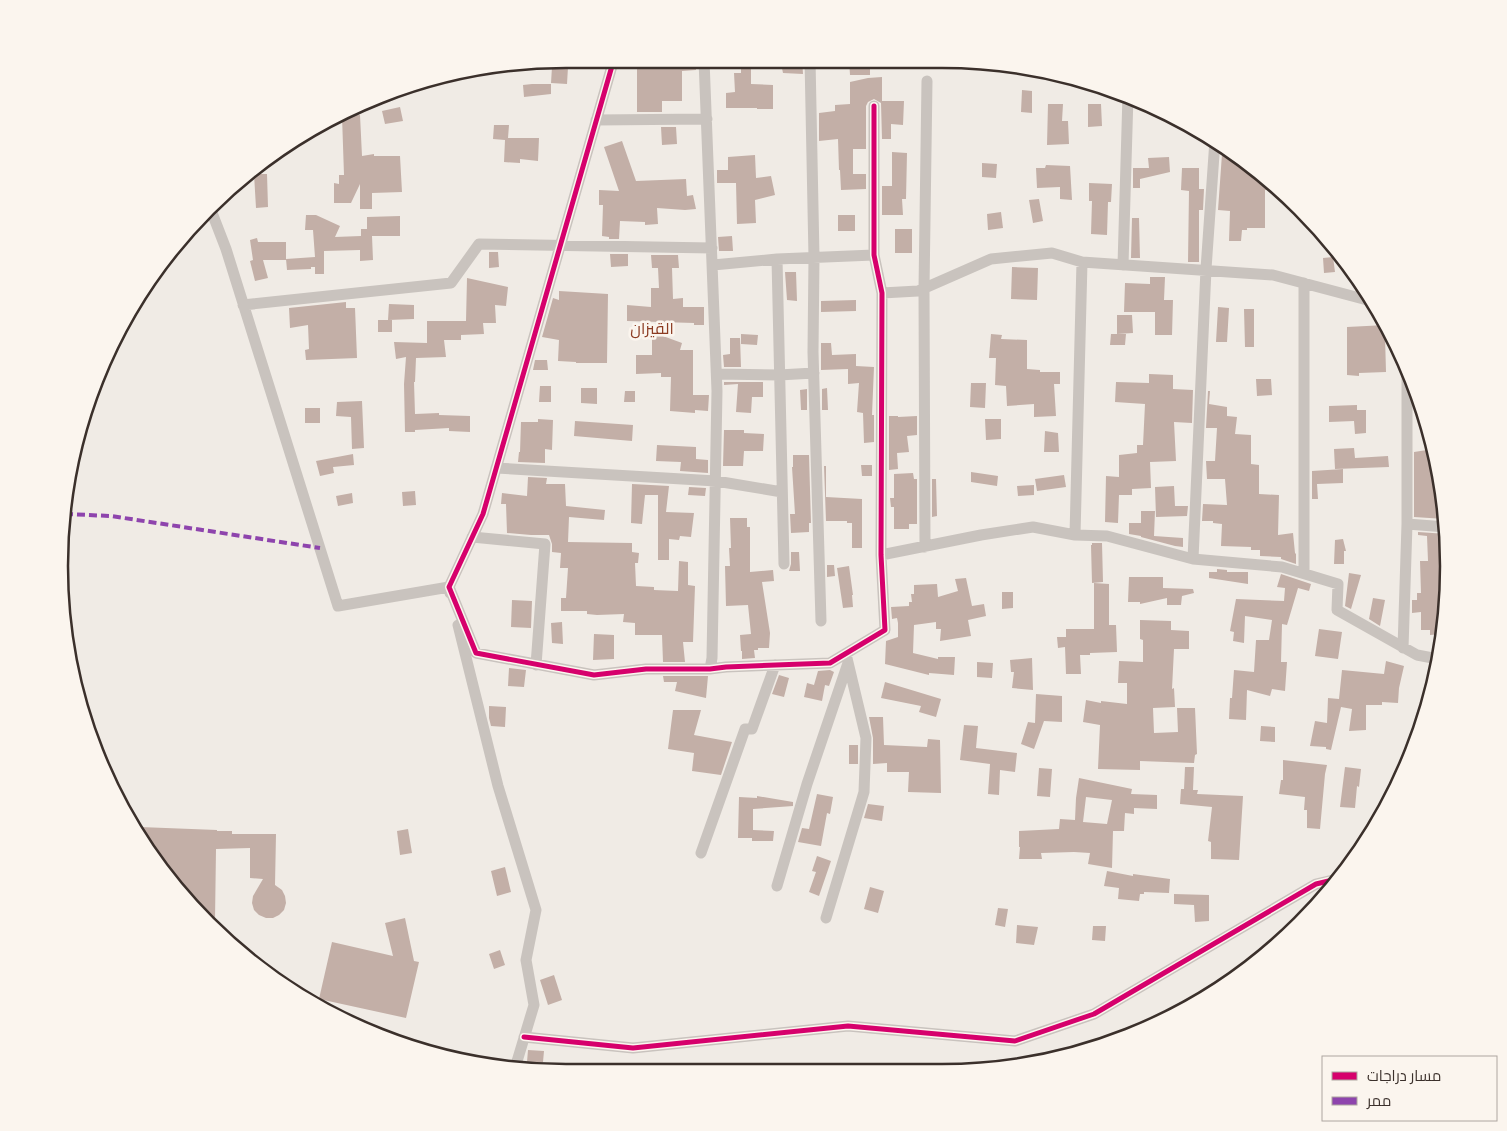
<svg xmlns="http://www.w3.org/2000/svg" width="1507" height="1131" font-family="'IBM Plex Sans',Cairo,sans-serif">
<style>
.building{fill:#c3afa7;fill-rule:evenodd}
.lines{fill:none;stroke-linecap:round;stroke-linejoin:round}
.minor{stroke:#c9c3be;stroke-width:11}
.quiet{stroke:#8e44ad;stroke-width:4;stroke-dasharray:8 4;stroke-linecap:butt}
.cycleway-casing{stroke:#fbf5ee;stroke-width:8}
.cycleway{stroke:#d6006c;stroke-width:5}
.labels{text-anchor:middle;stroke-width:5;stroke-linejoin:round;paint-order:stroke}
.quarter-label{font-size:16px;fill:#8c3b22;stroke:#fbf5ee}
.rim{fill:none;stroke:#3b302b;stroke-width:2.5}
</style>
<rect width="100%" height="100%" fill="#f0ebe5"/>
<path class="building" d="M695 59 696 70 682 71V101H662V112H637V69H654L655 60 677 62V60Z
M741 59H751V84L773 85V109H757V108H726V93L735 92 734 73H741Z
M780 59H802L803 74 783 73Z
M849 59 870 60V75H850Z
M552 67H568L567 84 551 83Z
M882 77V101H904L903 125 891 124V139H882L881 103 874 99 868 102 866 106V149H853V174H866V189L841 190 840 170H839L838 139 819 141V113L835 111V105L850 104V82L868 78Z
M532 84H551V94L524 97 523 85Z
M1022 90 1032 91V113L1021 112Z
M1048 104H1063L1062 121H1068L1069 144 1047 145Z
M1088 104H1101L1102 126 1088 127Z
M400 107 403 121 385 124 382 111Z
M360 115 362 156 374 154V156H400L402 192 372 193V209H360V184L351 203H334V183L339 184V175H344L342 116Z
M494 125H509L508 138H539L538 161 520 159V163L504 162 505 140 493 139Z
M661 127H676L677 144 662 145Z
M622 141 636 181 686 179 687 196 693 195 696 209 685 210 657 208 658 224 645 225V222L620 221 619 239H609V237L602 236 603 205H599V190L619 191 604 147Z
M892 152 907 153 906 199H902L903 215H882V186H892Z
M1222 154 1236 155 1279 190H1265V228H1247V230H1242L1241 241H1229L1230 211 1218 210Z
M755 155 756 178 771 176 775 195 755 200 756 223 737 224 736 183H717V170H728V157Z
M1169 157 1170 172 1140 179V188H1133V168H1149L1148 158Z
M982 163 997 164 996 178 982 177Z
M1046 165 1070 166 1072 200 1060 199V187L1037 188 1036 168H1045Z
M1182 168H1199V189H1204L1203 210H1199V262H1188L1189 191 1181 190Z
M254 174H267L268 207 256 208Z
M1089 183 1112 184 1111 202H1108L1107 235 1091 234 1092 201H1089Z
M1039 199 1043 221 1033 223 1029 200Z
M1001 212 1003 228 988 230 987 214Z
M306 215H316L340 226 335 237 361 236V229H367V217L400 216V236H372L373 260 360 261V250L324 251V274H315V267H311V269L287 270 286 259 315 257 313 230H305Z
M838 215H855V231H838Z
M1132 218H1139L1140 258H1131Z
M895 229H912V253H895Z
M732 236 733 251H719L718 237Z
M257 238 258 242H286V260H263L268 278 255 281 250 261 253 260 250 240Z
M489 252H498L499 267 489 268Z
M610 254H628V266L611 267Z
M651 255H678L679 268H672L673 299 683 298V307H704V325H694V323L627 321V305L651 307V288H659L658 268H652Z
M1333 257 1335 272 1324 273 1323 258Z
M1012 267 1038 268 1037 300 1011 299Z
M785 272H796L797 301 787 300Z
M1150 277H1165L1164 300H1173L1172 335H1155V312H1124L1125 283 1150 284Z
M467 278 508 287 506 306 495 305 496 323H483L484 334 461 335V340H444L446 357 416 358 415 382H414L415 414 439 413V415L470 416V432L449 431V428L415 430V432H405L404 384 406 357 396 359 394 342 427 343V321H466Z
M559 291 608 294 607 363H576V362L558 361 559 340 542 337 553 298 559 300Z
M856 300V311L821 312V301Z
M346 302V308H355L357 358 306 360 305 350 309 349 308 325 290 328 289 308Z
M389 304 414 305V319L388 320Z
M1218 307 1229 308 1227 342H1216Z
M1244 309H1254V347H1245Z
M1117 315H1132L1133 333 1117 334Z
M378 320H392V332H378Z
M1386 325 1392 335 1385 336 1386 372 1359 373V376L1347 375V327Z
M652 332 682 343 680 350H693V395H709L708 411 695 410V413L670 411 671 377H661V373L636 374V355H652Z
M741 334 758 335 757 345 741 344Z
M991 334 1002 335 1001 339 1027 340V369L1040 370V372H1060V384H1054L1056 416 1034 417V404L1007 406 1006 386 995 385 996 358H989Z
M1111 334H1126L1125 345H1110Z
M730 338H740L741 367H724L723 355 730 354Z
M821 343H831L832 355 856 354V366L874 367 872 415H874V442L864 443 863 413 857 412 859 383 848 384V369L821 370Z
M535 360H547L548 370H533Z
M1149 374 1173 375V389L1193 390 1192 423 1174 422 1176 461 1150 462 1151 488 1132 489V495H1119L1118 523 1105 522 1106 476 1119 477V455L1137 453V445H1143L1145 404 1115 402 1116 382 1149 383Z
M1256 379H1271L1272 395 1257 396Z
M724 382H763V397H752L751 413 736 412 738 384 724 385Z
M971 383H986L985 408 970 407Z
M540 386H551V402H539Z
M581 388H597V404L581 403Z
M827 388 828 410H822V389Z
M807 389V410H801L800 390Z
M625 391H635V402H624Z
M1208 391H1210L1209 404 1227 407V416L1237 417 1235 434 1251 435V464L1259 465V494L1279 495 1278 535 1293 533 1295 553 1296 554V564L1281 559V557L1260 556V550H1251V547L1221 546 1222 524 1213 523V521H1202L1203 504 1227 505 1225 479H1207L1206 461H1215L1217 428H1206Z
M362 401 364 448 352 449 351 417 336 416 337 402Z
M1357 405V410H1366V433L1355 434 1354 421 1329 422V406Z
M305 408H320V423H305Z
M889 416H898V417L917 416V435L907 436 909 452 897 453 898 469 889 470Z
M538 419 553 420 552 450 545 449V463L518 462 519 452H520L521 422H538Z
M985 419H1001V439L986 440Z
M575 421 633 425 632 441 574 436Z
M724 430H744V433L764 434 763 451H744L743 466H723Z
M1045 431 1058 433 1059 452H1044Z
M657 445 696 447V459L708 460V473L680 471 681 462 656 461Z
M1354 448 1355 458 1388 456 1389 467 1335 469 1334 449Z
M1427 450 1428 456H1435L1445 519 1414 517V452Z
M353 454 354 465 333 467 334 473 320 476 316 461Z
M793 455H809L811 523H809V532L791 533 790 514H795L792 467H793Z
M861 465H872V476H862Z
M824 466H826V497L862 499V548H852V523H847V521H826Z
M1343 469V483L1317 484 1318 499H1312V471Z
M971 472 998 476 997 486 971 482Z
M913 473 914 479H917V524H909V529H894V507H891L890 498H894V474Z
M1064 475 1066 487 1037 491 1035 479Z
M528 477 547 478 546 484H565L566 506 605 510 604 520 569 517 568 542 632 543V552L639 553 638 563H635L636 586 654 587V590L678 591 679 561 688 562V585L695 586 693 642H683L685 662H663L662 635H635V623L623 622 624 614 597 615 587 614V611H561V598H566L568 568H560L561 553 552 552V544L549 535H531L507 533 506 504H501L502 493 527 496Z
M932 479H936L937 516 932 517Z
M632 484 669 486 666 512 694 513 691 537 680 536 679 540 669 539V560H658V495H645L642 524 631 523Z
M1034 485V495L1018 496 1017 486Z
M1174 486 1175 506H1188L1187 516 1156 517 1155 487Z
M689 487 706 488 705 496 688 495Z
M415 491 416 505 403 506 402 492Z
M352 493 353 503 338 506 336 496Z
M1141 511H1155L1154 536 1183 538V547L1175 546 1141 537V536L1129 534V523H1141Z
M730 518H747V527H750V572L773 570 774 581 762 582 770 633 769 648H758V650H754L755 658 742 659V651H741L740 635 751 634 748 605 726 606 725 566H730L729 548H731Z
M1418 532 1447 534 1443 634 1430 635V630H1421V612L1412 613V600H1417V593H1421L1420 561H1428L1427 536 1418 535Z
M1343 539 1346 551H1344V564H1334L1335 540Z
M1092 543H1102L1103 582 1092 583 1091 545H1092Z
M791 552H799L800 571H789L791 564Z
M827 565H834L835 576 827 577Z
M849 566 853 595H852L853 607 843 608 837 568Z
M1217 569 1227 570V572H1248V584L1209 578V572H1217Z
M1349 573 1361 575 1351 609 1345 606Z
M1281 574 1311 584 1309 591 1298 588 1287 625 1282 624 1281 662H1287L1285 691 1272 689 1270 696 1247 690 1246 720 1229 719 1230 698H1232L1234 670 1254 672 1256 640H1269L1272 620 1245 616 1244 643 1233 641 1234 632 1230 631 1236 599 1284 601 1285 588 1277 587Z
M1129 577H1163V588L1193 589 1194 593 1182 596 1181 605H1167V598L1140 604V602H1128Z
M966 578 972 606 984 604 986 616 968 620 971 636 940 641 941 629H936V622L914 625 913 653 938 659V657H955L954 675 929 673V675L885 664 886 641 898 637V623L897 618 892 619 891 607 909 606V602H912L911 594H914V585L937 584 938 597 958 591 955 579Z
M1094 583 1109 584V625H1116L1117 652 1090 653V655H1080L1081 674H1066L1065 647 1058 648 1057 637H1066V629H1094Z
M1002 592H1013V608L1002 609Z
M1373 598 1385 600 1380 626 1369 619Z
M512 600 532 601 531 628 511 627Z
M1140 620 1171 621V630L1189 631V649H1174L1172 689 1174 688 1175 707 1153 708 1154 733 1178 732 1177 708H1195L1197 754 1195 755 1194 763 1140 761V770L1098 769 1100 725 1083 722 1086 700 1101 703V701L1127 704V683H1118L1119 661 1143 662V640L1140 639Z
M562 622 563 644 552 643 551 623Z
M1319 629 1342 632 1338 659 1315 656Z
M594 634 614 635V659L593 660Z
M1032 658 1033 690 1012 688 1014 672H1011L1010 660Z
M1386 661 1404 666 1399 688 1398 703 1382 702V705H1366V730L1349 731 1352 709 1341 707 1331 750 1326 749V747L1310 746 1315 721 1327 723 1328 698 1339 699 1342 670 1384 674Z
M977 662 993 663 992 678 977 677Z
M509 668 526 670 524 687 508 686Z
M830 670 834 672 829 686 825 685 822 701 804 697 807 683 814 685 818 671Z
M779 675 789 678 784 697 772 694Z
M663 676H708L706 698 675 691 677 682H664Z
M885 682 941 699 936 717 919 712 921 706 881 698Z
M1036 694 1062 696V722L1044 721 1034 749 1021 744 1028 722 1035 723Z
M489 706 506 707 505 727 491 726 489 718Z
M673 710H701L694 735 732 742 721 775 692 771 694 753 668 749Z
M869 717H883L884 745 927 747 928 739 940 740 941 793 908 792 909 772H887V763L873 764V738Z
M964 725 978 726 976 748 1017 753 1015 772 1000 770 999 795 988 794 990 764 960 760Z
M1261 726 1275 727V742L1260 741Z
M849 745H858V764H849Z
M1283 760 1327 765 1325 774 1320 829 1307 828V810H1304L1305 797 1279 794 1281 780H1283Z
M1185 767H1194L1193 790H1198L1197 794 1243 796 1239 860 1211 859V842L1208 841 1212 807 1180 804 1181 789H1184Z
M1345 767 1361 769 1359 787 1357 786 1355 808 1340 807Z
M1039 768 1052 769 1050 797 1037 796Z
M1079 778 1132 789 1131 794 1157 795V809L1134 808V814L1125 813 1124 831H1113L1112 868 1088 864 1090 853 1074 852 1041 853 1042 859H1019L1020 847H1019V831L1059 829 1060 819 1075 820 1076 798ZM1086 797 1112 800 1107 824 1083 822Z
M817 794 833 797 830 814 827 813 821 846 798 842 802 828 809 829Z
M757 796 793 802V806L753 809V830L774 831 773 841H752V838H738L739 797 757 798Z
M868 804 884 806 882 821 864 818Z
M140 827 217 830V831H232V834H276L275 885 282 890 285 896 286 903 284 910 279 915 273 918H266L259 915 254 910 252 903 253 896 263 879 250 878V848L216 849 215 920 206 919 163 874 139 835Z
M408 829 412 853 400 855 397 831Z
M817 856 831 861 819 896 809 892 816 872 812 871Z
M505 867 511 892 497 896 491 871Z
M1107 871 1133 876V874L1170 879 1169 893 1144 892V894H1140L1139 901 1118 899 1119 888 1104 886Z
M870 887 884 891 878 913 864 909Z
M1174 894 1209 895V921L1195 922 1194 905 1174 904Z
M998 908 1008 909 1005 927 995 925Z
M405 918 414 961 419 962 406 1018 319 999 332 942 393 956 385 923Z
M1017 925 1038 927 1034 945 1016 943Z
M1093 926H1106L1105 941 1092 940Z
M500 950 505 965 494 969 489 954Z
M554 975 562 1000 548 1005 540 980Z
M528 1050 544 1051 543 1062H527Z"/>
<g class="lines">
<path class="minor" d="M614 59 483 514 449 587 476 653 594 675 646 669H710L726 667 830 663 885 630 881 555 882 293 874 255V106
M810 59 814 257 813 352 821 621
M704 60 717 391 712 658 710 669
M596 120 707 119
M209 205 226 249 338 606 449 587 450 593
M777 259 784 564
M713 265 777 259 874 255
M1123 265 1128 95
M882 293 918 291 991 259 1052 253 1082 262 1273 275 1371 301
M243 305 451 283 479 244 712 248
M717 374 779 375 814 373
M496 468 716 481 782 492
M1407 524 1446 527
M1075 535 1082 262
M472 537 545 544 536 665
M925 547 924 289 927 81
M881 555 981 535 1033 527 1075 535 1107 536 1193 559 1282 567 1338 584 1337 610 1417 655 1438 659
M1193 559 1206 269 1215 140
M1304 573V283
M458 625 498 786 536 910 526 960 534 1005 515 1068
M1403 648 1407 524V370
M701 853 745 729H752L775 665
M777 886 807 784 848 663
M826 918 864 792 866 738 846 654
M524 1037 633 1048 848 1026 1015 1041 1094 1014 1316 884 1337 879"/>
<path class="quiet" d="M65 514 111 516 320 548"/>
<g class="cycleway-casing">
<path id="cycleway" d="M614 59 483 514 449 587 476 653 594 675 646 669H710L726 667 830 663 885 630 881 555 882 293 874 255V106
M524 1037 633 1048 848 1026 1015 1041 1094 1014 1316 884 1337 879"/>
</g>
<use href="#cycleway" class="cycleway"/>
</g>
<g class="labels">
<g class="quarter-label">
<text x="652" y="334">القيزان</text>
</g>
</g>
<path d="M0 0H1507V1131H0ZM566 68H942A498 498 0 0 1 1440 566V566A498 498 0 0 1 942 1064H566A498 498 0 0 1 68 566V566A498 498 0 0 1 566 68Z" fill="#fbf5ee" fill-rule="evenodd"/>
<path class="rim" d="M566 68H942A498 498 0 0 1 1440 566V566A498 498 0 0 1 942 1064H566A498 498 0 0 1 68 566V566A498 498 0 0 1 566 68Z"/>
<rect x="1322" y="1056" width="175" height="65" fill="#fbf5ee" stroke="#aea6a0"/>
<rect x="1332" y="1072" width="25" height="8" fill="#d6006c" stroke="#aea6a0"/>
<text x="1367" y="1081" font-size="15" fill="#3b302b">مسار دراجات</text>
<rect x="1332" y="1097" width="25" height="8" fill="#8e44ad" stroke="#aea6a0"/>
<text x="1367" y="1106" font-size="15" fill="#3b302b">ممر</text>
</svg>
